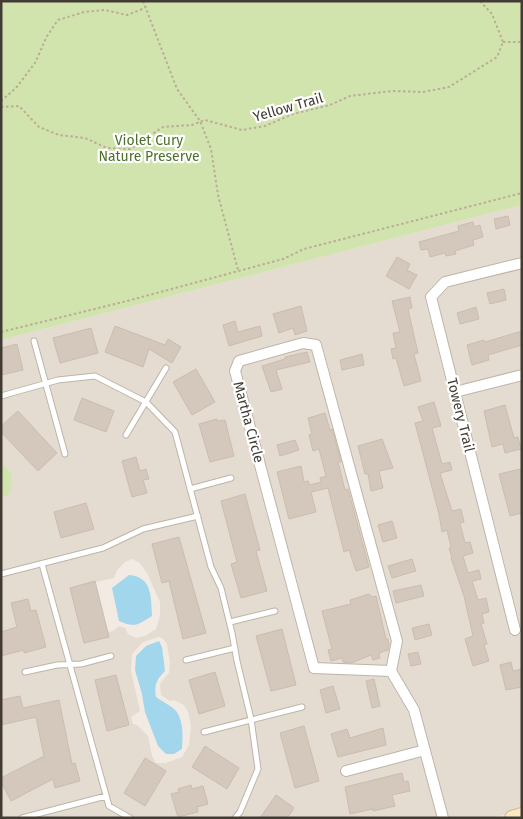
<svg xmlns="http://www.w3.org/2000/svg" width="523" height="819" font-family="'Fira Sans',sans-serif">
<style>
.residential{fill:#e4dcd1;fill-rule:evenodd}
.green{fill:#d1e4ad}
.water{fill:#a1d6ec}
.building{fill:#d4c8bc;stroke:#ccbcad}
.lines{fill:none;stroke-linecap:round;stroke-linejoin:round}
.lane-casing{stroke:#beb4a9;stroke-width:7}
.street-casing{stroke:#beb4a9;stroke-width:12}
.secondary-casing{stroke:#cfb995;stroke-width:16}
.path{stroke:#bcac98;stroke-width:2;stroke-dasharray:2.5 2.5;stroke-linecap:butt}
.lane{stroke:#fff;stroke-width:5}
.street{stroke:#fff;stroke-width:10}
.secondary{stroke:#fce7c2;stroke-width:14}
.labels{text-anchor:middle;stroke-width:4.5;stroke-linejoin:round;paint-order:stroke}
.street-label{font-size:14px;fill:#423b34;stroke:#fff}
.park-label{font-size:14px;fill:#4d702b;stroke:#fff}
</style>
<rect width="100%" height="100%" fill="#f1ebe3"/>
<path class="residential" d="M522 205V258L443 278 427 294 425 299 511 636 522 633V810L492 818H449L419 708 397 670 402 639 322 344 318 340 304 338 237 356 233 360 229 372 308 669 313 673 387 676 408 712 418 747 340 767 342 777 421 757 437 818H1V498H3L12 473 1 462V340ZM132 559 140 563 147 573 160 602V616L156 629 145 636 136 638 128 634 125 628 119 626 113 631 109 632 100 620 92 583 114 578 117 570 125 562ZM159 637 162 638 167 644 170 662 169 673 161 682 160 687 161 695 170 701 174 700 184 705 188 712 191 726 189 745 182 757 166 763H156L152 756 148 736 137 725 133 724 131 717 140 711 131 671 132 654 143 642Z
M522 268V369L459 385 437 299 448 287Z
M303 348 312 350 391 641 386 666 318 663 241 371 243 365Z
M522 380V633L462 395Z"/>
<path class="green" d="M1 1H522V205L1 340Z
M1 462 12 473 10 494 1 498Z"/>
<path class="water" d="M129 575C152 577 151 596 152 616 137 625 136 628 119 621L112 588Z
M159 641 162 647 165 671C156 680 154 685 156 697 161 701 168 704 173 708 184 717 183 736 182 749L174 754H166L158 746 145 712 142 694 135 670 136 656 146 646Z"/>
<path class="building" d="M508 216 510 225 496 229 494 219Z
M473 222 474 227 480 225 483 237 473 240 474 245 455 251 456 254 446 256 445 253 430 257 428 249 421 250 419 242 459 231 458 226Z
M397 257 410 264 407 270 417 275 409 289 386 276Z
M504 289 506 300 490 304 487 293Z
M410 297 412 308 408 309 418 353 414 354 421 381 404 386 396 358 393 359 391 349 396 348 393 333 400 332 392 301Z
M301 306 307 331 295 335 293 328 279 333 273 314Z
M476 307 479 319 460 324 457 313Z
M235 321 238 332 260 326 262 336 229 346 223 325Z
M115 326 165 345 168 339 181 347 172 363 149 349 143 367 105 352Z
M91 328 98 353 60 363 53 338Z
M522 331V345L488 355 489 360 472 365 467 345 484 340 485 342Z
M17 344 23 370 1 375V348Z
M307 352 310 362 276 370 282 389 271 392 262 366 285 359V357Z
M362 354 364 365 342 370 340 360Z
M196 369 215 402 192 415 173 382Z
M82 398 114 411 106 432 74 420Z
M434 402 441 426 432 428 442 464 450 462 452 470 440 473 452 511 461 509 464 522 460 523 465 543 470 542 473 553 463 556 468 573 479 570 481 579 472 581 478 600 486 598 489 612 482 614 484 623 481 624 487 644 484 645 489 661 473 666 465 639 473 636 464 596 451 558H452L449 548 451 547 447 530 442 532 439 514 415 423 423 421 418 407Z
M505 405 514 438 518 437 521 449 505 453 503 444 492 447 484 411Z
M18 411 57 453 38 471 1 432V426Z
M325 413 330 430 332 429 341 462H338L345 490 348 489 369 567 356 571 349 550 344 552 328 488 311 492 316 512 289 519 277 472 301 466 304 482 308 481 310 485 321 482 320 478 326 476 319 449 313 451 309 435 312 434 308 418Z
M217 419V421L225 420 234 456 210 462 199 424Z
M382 439 393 468 379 471 383 488 371 491 368 474H365L358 446Z
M295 440 299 450 280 456 277 445Z
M136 457 140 471 146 469 149 479 143 480 147 493 132 497 122 461Z
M520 469 522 477V513L510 516 499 474Z
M245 494 260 550 256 551 267 591 241 598 231 564 237 562 221 501Z
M86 503 94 529 61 538 54 512Z
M392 521 397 538 383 542 378 525Z
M179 537 206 633 183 639 169 581 162 583 152 544Z
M412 559 416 571 392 578 388 566Z
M95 581 109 637 84 643 70 588Z
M421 585 424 596 396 603 393 591Z
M369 594 372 597 376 596 386 639H388L389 645 388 650 379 653 380 658 373 660 371 655 351 663 343 662 342 658 331 661 328 650 332 649 322 611 351 604 350 600Z
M28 599 31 611 36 610 46 647 24 653V650L1 656V632L17 627 11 603Z
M429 624 432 635 415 640 412 628Z
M282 629 296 685 271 691 256 636Z
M418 652 421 664 411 666 408 654Z
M511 662 513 671 522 669V687L506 690 500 665Z
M215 672 225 706 199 714 189 680Z
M116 675 129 725 107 731 95 680Z
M374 679 380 706 372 708 366 681Z
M333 686 340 709 326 713 320 690Z
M20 696 23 708 59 700 72 764 75 763 80 781 55 788 53 779 11 801 1 782V778L44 756 36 717 1 725V700Z
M304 726 319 781 295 788 280 733Z
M383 728 386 745 338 757 331 734 347 729 350 738Z
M205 746 239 768 227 789 192 767Z
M145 758 166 771 145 806 124 793Z
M402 773 404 782 408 781 410 791 392 795 395 806 373 811V809L350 814 345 787Z
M191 785 192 789 203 786 208 804 197 807 198 812 178 817 171 794 179 792 178 789Z
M276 795 293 807V810L287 818H260Z"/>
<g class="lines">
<g class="lane-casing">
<path id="lane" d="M34 341 65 454
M1 396 58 380 95 376 146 402 175 432 211 567 221 588 232 633 237 661 251 719 258 769 240 812 235 818
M126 435 166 368
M190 489 231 478
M42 564 109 806 130 818
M1 574 103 548 143 529 198 516
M230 622 275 611
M186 660 235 648
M25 672 57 665 81 664 111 656
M204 732 302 707
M22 818 106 796"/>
</g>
<g class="street-casing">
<path id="street" d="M303 343 316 345 397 641 391 671 314 668 235 371 239 361Z
M455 392 522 375
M515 630 431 297 445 282 522 263
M391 671 414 710 443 818
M346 771 425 750"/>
</g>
<g class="secondary-casing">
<path id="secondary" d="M512 818 522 815"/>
</g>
<path class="path" d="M143 1 177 89 200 121 211 149 218 195 238 270
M480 1 492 14 503 42
M503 42H522
M1 101 16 88 35 63 47 36 58 20 84 12 105 10 127 15 145 8
M1 107 19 106 39 127 59 135 85 138 107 148 130 149 163 127 192 125 205 120 242 130 265 126 293 114 330 105 350 96 392 91 423 92 449 87 497 57 503 42
M1 332 127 301 283 259 304 249 522 193"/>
<use href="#lane" class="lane"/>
<use href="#street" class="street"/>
<use href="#secondary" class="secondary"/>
</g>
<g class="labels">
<g class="street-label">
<text transform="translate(288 107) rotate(-16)" y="5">Yellow Trail</text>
<text transform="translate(461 415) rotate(76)" y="5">Towery Trail</text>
<text transform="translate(249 422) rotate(75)" y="5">Martha Circle</text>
</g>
<g class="park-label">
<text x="149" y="145">Violet Cury<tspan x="149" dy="16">Nature Preserve</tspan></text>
</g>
</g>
<rect width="523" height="819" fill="none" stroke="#423b34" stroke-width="5"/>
</svg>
